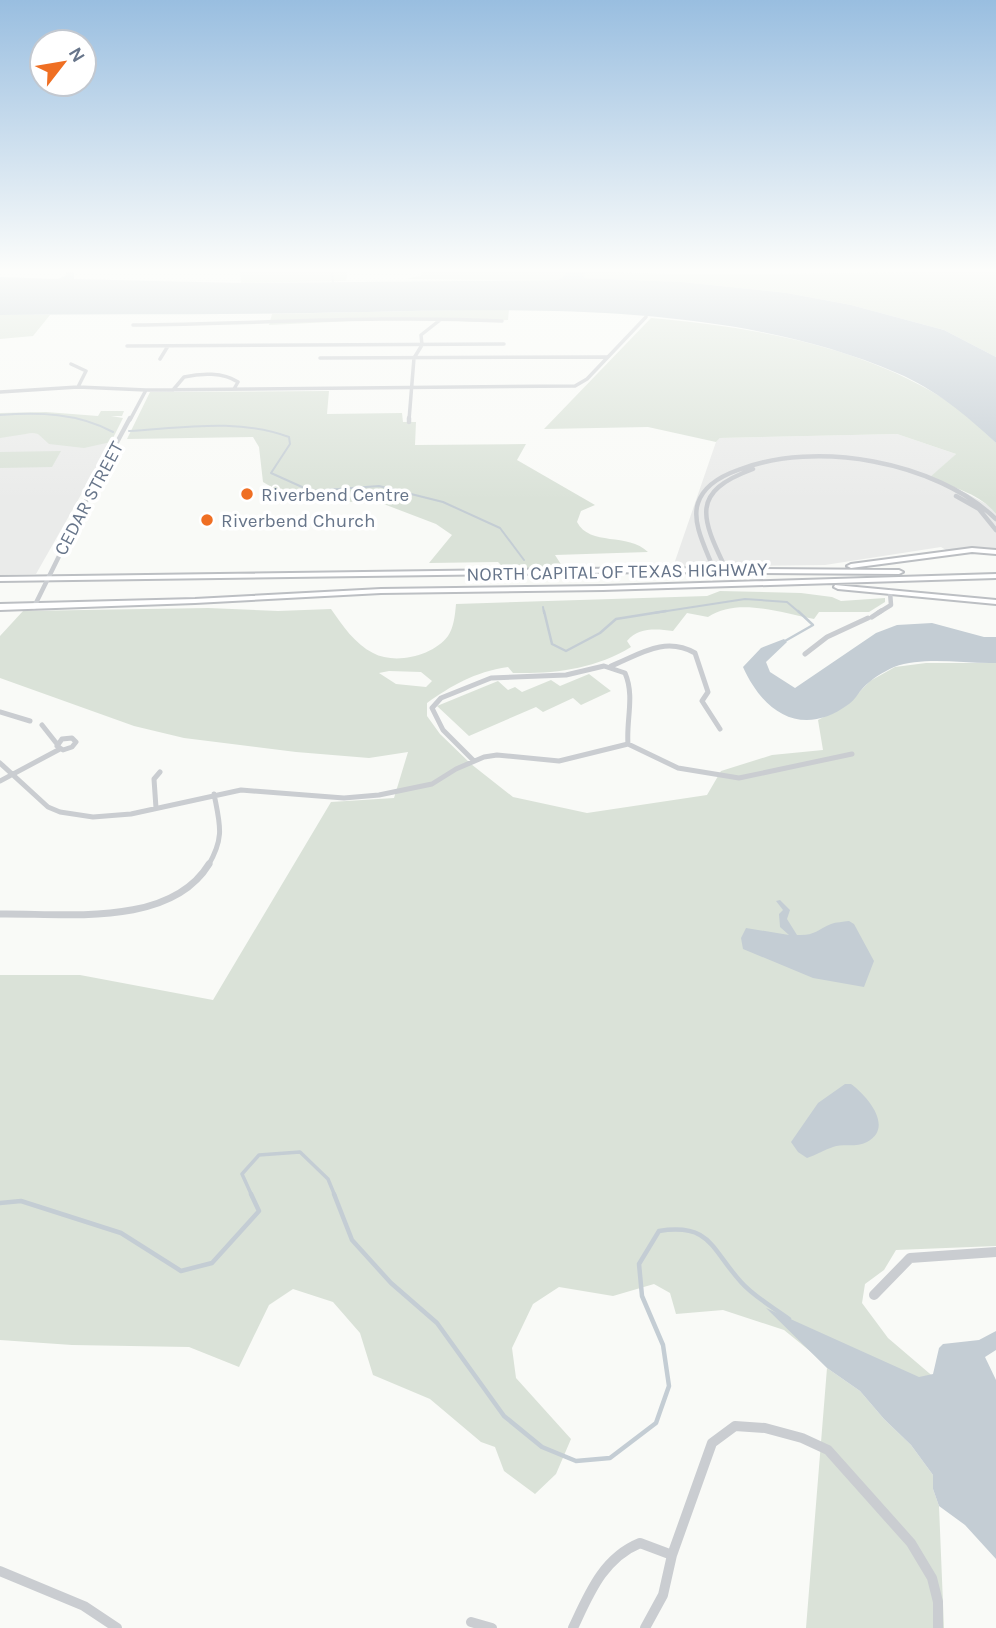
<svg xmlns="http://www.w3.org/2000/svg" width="996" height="1628" font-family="Karla,sans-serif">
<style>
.built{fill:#eaebea}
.green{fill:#dae2d8;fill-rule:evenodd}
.water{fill:#c4cdd4}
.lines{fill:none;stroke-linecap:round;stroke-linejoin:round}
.stream-far3{stroke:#c4cdd4;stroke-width:2}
.stream-far2{stroke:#c4cdd4;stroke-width:2.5}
.stream-far1{stroke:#c4cdd4;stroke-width:3.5}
.stream{stroke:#c4cdd4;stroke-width:4.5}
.highway-casing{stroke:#bcbfc3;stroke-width:4}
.street-far4{stroke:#cacdd1;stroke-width:3.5}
.street-far3{stroke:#cacdd1;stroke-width:4.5}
.street-far2{stroke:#cacdd1;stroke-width:5}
.street-far1{stroke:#cacdd1;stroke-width:7}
.street{stroke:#cacdd1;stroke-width:10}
.highway{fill:#fff;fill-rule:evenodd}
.poi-dot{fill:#ef6f23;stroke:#fff;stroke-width:2.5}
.labels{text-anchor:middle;stroke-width:7;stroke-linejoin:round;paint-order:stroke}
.far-poi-label{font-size:19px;fill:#67758a;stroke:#fff;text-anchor:start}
.far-street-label{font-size:19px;fill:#67758a;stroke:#fff}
</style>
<rect width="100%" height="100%" fill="#f9faf7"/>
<path class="built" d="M32 433 111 442 36 574 0 575V436Z
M897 434 956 454 930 478 966 493 990 506 996 514V550L984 547 946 550 941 547 825 565 673 567 716 442 720 438Z"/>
<path class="green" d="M240 272H348L346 281 241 283Z
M422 272H568L560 280 405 279 420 276Z
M587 272 697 274 996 272V357L944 330 851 305 787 293 683 282 585 278 584 275Z
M509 309 508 320 474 322 414 318 269 325 272 314Z
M0 315H50L33 336 0 339Z
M651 318C753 327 865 346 952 404 968 415 982 430 996 443V514C981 494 952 487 929 478L956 454 897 434 720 438 716 442 648 427 544 429Z
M329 391 327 414 402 413 403 422H416L415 445 526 444 517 460 595 505 581 511 577 522C590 547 628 532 648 552L555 555 564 569H505L498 562 429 563 452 535 436 524 381 503 303 500 287 496 263 482 259 447 253 437 127 439 150 392Z
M101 411H124L122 416H111L123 418 111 442 84 448 49 444 38 434 32 433 0 438V413L46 412 98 416Z
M61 451 52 467 0 468V452Z
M720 591 801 593 832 597 841 601 885 598V602L869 612H819L814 619C781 613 738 597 708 617L687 613 673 631C656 629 639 627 627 641L631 647C595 669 554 674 513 673L508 667C474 672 451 686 427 703V716L440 734 471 764 513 797 587 813 707 795 721 771 772 755 823 750 818 720 848 704 870 681 895 667 926 663H996V1246L896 1250 884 1270 865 1284 862 1303 888 1338 936 1379 926 1395 821 1360 784 1330 723 1310 676 1314 670 1293 654 1284 613 1296 559 1287 533 1304 512 1348 516 1378 571 1439 556 1474 535 1494 504 1471 495 1447 481 1442 430 1399 373 1375 360 1333 333 1302 293 1289 269 1305 239 1367 189 1347 72 1345 0 1340V975H80L213 1000 331 802 394 798 408 752 369 758 296 752 184 738 134 726 0 678V636L23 611 208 608 278 611 331 609C342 625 355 644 373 653 395 665 433 656 448 636 454 627 455 615 456 604L707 596ZM389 671 421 672 432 681 426 687 396 684 379 673Z
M589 674 611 691 581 705 573 698 543 712 536 707 469 736 437 706 498 681 508 690 515 687 522 692 551 680 560 686Z
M827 1368 860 1391 884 1419 911 1445 933 1475V1489L939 1506 944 1628H806Z"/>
<path class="water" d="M66 272H74V279L241 283 559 280 568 272H587L584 275 585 278 683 282 787 293 851 305 944 330 996 357V443C966 415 935 389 897 373 720 297 501 310 312 313 208 315 104 314 0 315V277L58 279 65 276Z
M932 623 984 637H996V663C964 664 925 656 894 667 883 672 871 679 863 688 858 693 855 700 849 704 803 738 764 714 743 667L761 648 784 639 787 642 766 662 770 672 795 688 876 633 897 625Z
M780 900 790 910 787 919 797 935C814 936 817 930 831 924 836 922 843 922 849 921L854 924 874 961 864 987 813 978 743 949 741 938 746 928 789 935 780 927 779 914 783 910 776 901Z
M845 1084H851C866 1095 895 1127 867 1142 856 1148 844 1143 833 1147 824 1150 816 1155 807 1158L798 1152 791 1142 818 1103Z
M766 1308 919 1377 933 1374 939 1348 943 1344 979 1340 996 1331V1350L985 1357 996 1380V1559L965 1525 939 1506 933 1489V1475L911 1445 884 1419 860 1391 827 1368Z"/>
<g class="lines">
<path class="stream-far3" d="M332 272 333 283
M0 415C39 412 78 413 113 432
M129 431C182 428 238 418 289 437L290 444 271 473 311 491 379 486 443 502 500 528 524 560
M543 607 544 613
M654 613 745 599 787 602 800 613"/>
<path class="stream-far2" d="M544 611 552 644 566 651 600 633 616 619 666 611
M785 641 813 625 798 611"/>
<path class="stream-far1" d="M252 1196 242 1174 259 1155 300 1152 328 1179 335 1196"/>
<path class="stream" d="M334 1194 352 1240 391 1283 437 1323 504 1416 542 1447 576 1461 610 1458 656 1423 669 1386 663 1345 642 1296 639 1264 659 1231C711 1223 711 1249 741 1282 754 1297 773 1307 789 1319
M0 1203 21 1201 121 1233 181 1271 212 1263 259 1211 251 1194"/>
<g class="highway-casing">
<path id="highway" d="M972 548 996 550V554L972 552 851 568 847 566 851 564Z
M654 568 899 570 903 572 899 574 654 572 0 581V577Z
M996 574V578L603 590 381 593 195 603 0 610V604L195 599 381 589 603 586Z
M835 585 996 600V604L838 589 834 587Z"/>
</g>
<path class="street-far4" d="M133 325C256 324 379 315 502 321
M127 346 504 344
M320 358 607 357
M160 359 168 346
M71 364 86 371 78 387
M173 390 184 377C201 373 223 372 238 382L234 389
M0 392 78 387 146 390 575 386 587 379 646 317
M130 420 146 390
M409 420 414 358 422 345 421 335 440 320"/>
<path class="street-far3" d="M409 422V418
M956 496 979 509 996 530
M726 569C701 517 690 492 753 469
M714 570C707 551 691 523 698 503 704 485 721 476 738 470 816 440 935 461 996 519
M34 607 94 485 130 418
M878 613 891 605 890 592"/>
<path class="street-far2" d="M872 617 881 611
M805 654 827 637 868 618
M611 666C640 654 665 636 695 653L708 692 702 701 720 729
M0 712 30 721
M42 725 57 744
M72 738 76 742 72 747 63 750 57 746 62 739Z
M473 760 443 730 432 708 441 698 491 678 566 675 604 666 625 673C635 696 626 720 628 744L678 768 739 778 852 754
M0 763 48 807 60 812 93 817 131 814 241 790 344 798 379 795 432 784 456 769 484 757 497 755 559 761 628 744
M0 781 60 749
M156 808 154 779 160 772
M208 866C225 837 220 825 214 794"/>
<path class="street-far1" d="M0 914C65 913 170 928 209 864"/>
<path class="street" d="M874 1295 910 1258 996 1252
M0 1571 84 1606 117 1628
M471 1622 492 1628
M573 1628C589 1594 603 1558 640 1543L672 1555
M645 1628 663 1595 672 1555 712 1443 735 1426 765 1428 802 1438 828 1450 911 1543 932 1578 938 1602V1628"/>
<use href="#highway" class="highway"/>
</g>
<linearGradient id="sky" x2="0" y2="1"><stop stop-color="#99bee0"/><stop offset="0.54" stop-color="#fcfdfb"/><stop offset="1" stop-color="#fcfdfb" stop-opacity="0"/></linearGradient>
<rect width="996" height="500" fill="url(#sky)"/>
<g class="poi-dot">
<circle cx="247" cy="494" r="7"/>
<circle cx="207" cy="520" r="7"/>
</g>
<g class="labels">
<g class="far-poi-label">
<text x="261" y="501">Riverbend Centre</text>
<text x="221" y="527">Riverbend Church</text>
</g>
<g class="far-street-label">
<text transform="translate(88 498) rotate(-62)" y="7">CEDAR STREET</text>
<text transform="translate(617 571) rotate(-1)" y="7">NORTH CAPITAL OF TEXAS HIGHWAY</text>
</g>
</g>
<g transform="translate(63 63) rotate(59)"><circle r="33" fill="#ffffff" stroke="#c2c8d0" stroke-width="2"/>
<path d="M0-5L12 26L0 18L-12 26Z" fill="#ef6f23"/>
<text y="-10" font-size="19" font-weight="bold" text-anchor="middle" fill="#67758a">N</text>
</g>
</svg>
